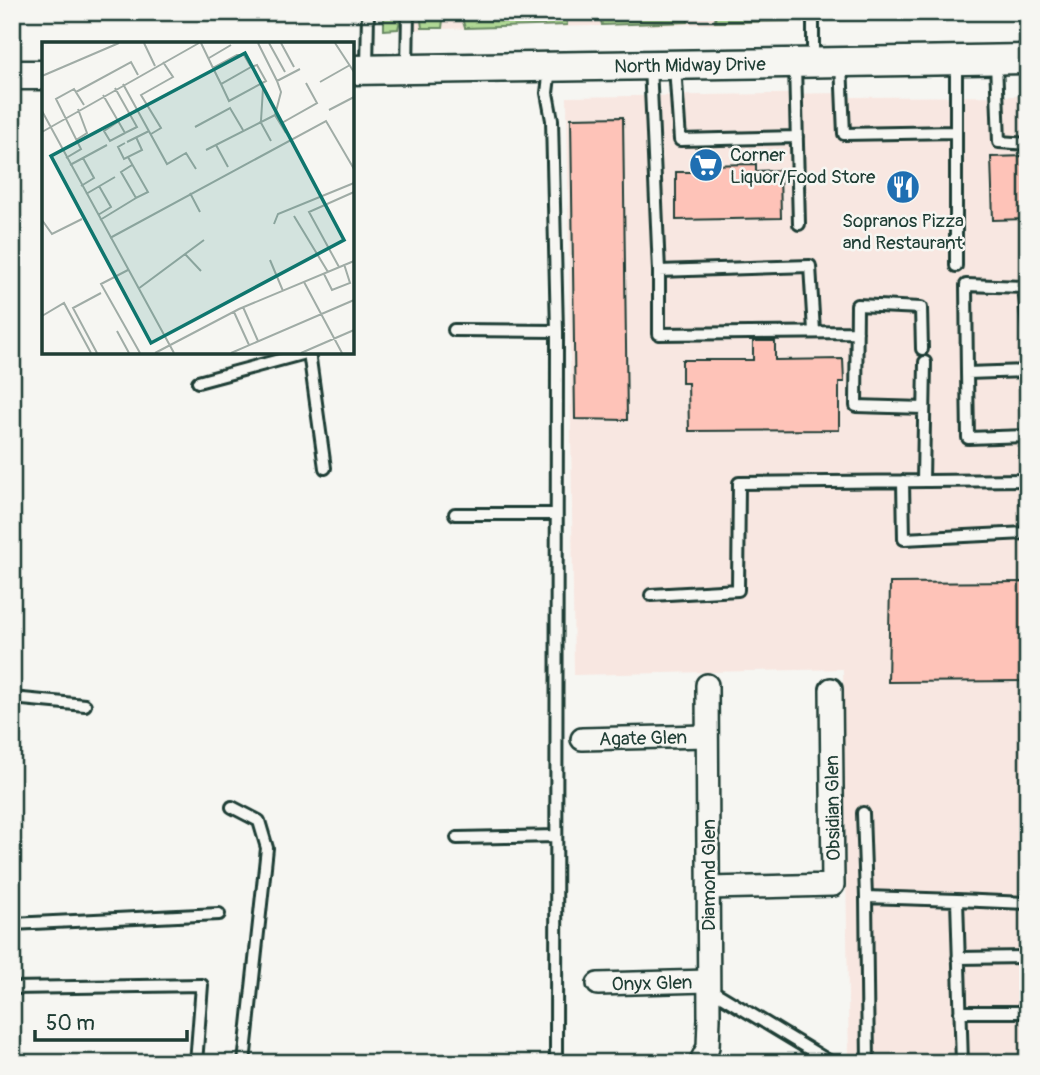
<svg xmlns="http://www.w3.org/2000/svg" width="1040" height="1075" font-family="Pangolin,sans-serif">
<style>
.built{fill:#f8e7e1}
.green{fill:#b0d895;stroke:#688a64;stroke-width:2}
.building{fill:#fec3b8;stroke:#1f3d34;stroke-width:2}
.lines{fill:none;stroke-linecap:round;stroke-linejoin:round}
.service-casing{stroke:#1f3d34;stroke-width:16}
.minor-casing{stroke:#1f3d34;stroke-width:26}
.tertiary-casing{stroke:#1f3d34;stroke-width:33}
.service{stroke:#f6f6f2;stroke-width:10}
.minor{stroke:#f6f6f2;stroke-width:21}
.tertiary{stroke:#f6f6f2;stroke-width:28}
.labels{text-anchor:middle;stroke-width:5;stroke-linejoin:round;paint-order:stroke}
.street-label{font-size:19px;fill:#1f3d34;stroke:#f6f6f2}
.poi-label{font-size:19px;fill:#1f3d34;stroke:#f6f6f2;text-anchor:start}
.inset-road{fill:none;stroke:#a0aca6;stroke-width:2}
.view{fill:#0f766e;fill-opacity:0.15;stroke:#0f766e;stroke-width:3.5}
.inset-edge{fill:none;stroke:#1f3d34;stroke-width:3.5}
</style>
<rect width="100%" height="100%" fill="#f6f6f2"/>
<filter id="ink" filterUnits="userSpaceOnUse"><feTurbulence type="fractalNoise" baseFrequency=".0143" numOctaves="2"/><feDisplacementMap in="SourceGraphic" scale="14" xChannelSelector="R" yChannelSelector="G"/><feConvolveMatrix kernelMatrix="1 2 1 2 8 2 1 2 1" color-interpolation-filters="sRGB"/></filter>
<g filter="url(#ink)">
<path class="built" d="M384 12H1028V18L384 30Z
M846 93 847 97 1028 96V1063H849L843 669 574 675 567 97Z"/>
<path class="green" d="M389 12H402L398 29 384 30V14Z
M420 12H444L442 28H422Z
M460 12H467L468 19 533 18V12H566L567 25 465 28Z
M599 12H687L688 22 602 25Z
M716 12H916V19L715 22Z
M950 12H1028V18L950 19Z"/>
<path class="building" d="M623 117 627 420 575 419 571 118Z
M1028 156V219L993 220 991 157Z
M756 164V171L780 170 781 218 676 220V172H699V165Z
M753 341H775V360L843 359 844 382H839V430L689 431 688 383H682V360H753Z
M1028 582V681L888 682 890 583Z"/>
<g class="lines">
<g class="service-casing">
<path id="service" d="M956 60V266
M813 62V12
M996 62 999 142 1028 144
M841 63 844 134 956 132
M650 65 659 271
M795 65 799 224
M675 66 680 140 797 137
M550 68 547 93 552 120 557 331 556 1063
M367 69 368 12
M407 69 408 12
M454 330 557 331
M814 331 810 266 659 271V334L857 332
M922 349 921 308 857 305 856 406 924 408
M309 352 325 468
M1028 371 967 373 968 438 1028 436
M967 373 966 285 1024 287 1028 326
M198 382 309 352
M903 481 904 539 1028 533
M923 481 925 362
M455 514H556
M651 595 738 590 739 483 1028 480
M12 698 85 705
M232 807 259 821 267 848 244 1063
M863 813 866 897
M457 838 556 836
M12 924 219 914
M958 958 1028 957
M12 988 202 985 196 1063
M708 988 832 1063
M960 1012H1028
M868 1063 866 897 957 900
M962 1063 957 900 1028 903"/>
</g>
<g class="minor-casing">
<g id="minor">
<path id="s1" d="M582 739 706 736"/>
<path d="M709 888 833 885 831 689"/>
<path id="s2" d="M598 984 708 981"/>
<path d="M700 1063 708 1047 709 1018 707 685"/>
</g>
</g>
<g class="tertiary-casing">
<g id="tertiary">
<path id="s3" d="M352 70 1028 59"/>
<path d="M12 75H44"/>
</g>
</g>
<use href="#service" class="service"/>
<use href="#minor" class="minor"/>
<use href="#tertiary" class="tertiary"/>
</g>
</g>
<defs>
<g id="supermarket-disc" transform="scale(1.75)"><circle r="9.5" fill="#1f6fb2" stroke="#f6f6f2"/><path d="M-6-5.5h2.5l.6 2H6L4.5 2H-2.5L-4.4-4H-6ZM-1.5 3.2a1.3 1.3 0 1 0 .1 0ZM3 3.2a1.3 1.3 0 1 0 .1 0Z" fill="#fff"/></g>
<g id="restaurant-disc" transform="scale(1.75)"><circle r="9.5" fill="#1f6fb2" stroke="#f6f6f2"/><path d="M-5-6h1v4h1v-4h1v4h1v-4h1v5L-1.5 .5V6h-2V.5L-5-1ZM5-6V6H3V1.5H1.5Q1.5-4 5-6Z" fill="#fff"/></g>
</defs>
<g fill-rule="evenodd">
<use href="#supermarket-disc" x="706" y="165"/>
<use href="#restaurant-disc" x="903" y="187"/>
</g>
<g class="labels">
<g class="street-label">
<text dy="7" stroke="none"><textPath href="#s3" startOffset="338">North Midway Drive</textPath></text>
<text dy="7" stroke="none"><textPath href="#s1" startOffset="61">Agate Glen</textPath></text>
<text transform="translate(832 808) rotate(-91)" y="7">Obsidian Glen</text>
<text transform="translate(708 875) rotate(-90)" y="7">Diamond Glen</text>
<text dy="7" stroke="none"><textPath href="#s2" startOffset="54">Onyx Glen</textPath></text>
</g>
<g class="poi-label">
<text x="730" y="161">Corner<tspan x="730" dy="22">Liquor/Food Store</tspan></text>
<text x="903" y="227" text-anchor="middle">Sopranos Pizza<tspan x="903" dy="22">and Restaurant</tspan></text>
</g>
</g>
<g transform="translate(42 42)">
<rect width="312" height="312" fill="#f6f6f2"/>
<path class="inset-road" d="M102 1 113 24M159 1 171 26 179 42 209 25 202 13H195L171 26M216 1 235 39 239 50 233 73 244 91M227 1 243 30M239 1 252 25M293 1 312 30M167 16 189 3M0 34 77 1M235 39 258 27M278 40 308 23M81 42 125 122 144 111 154 127M179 42 187 59 224 39 215 23 209 25M34 50 89 20 96 33M61 53 83 91 95 85 73 46M287 68 312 55M0 69 132 311M77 79 62 89 68 99 83 91M218 79 229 99M219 79 221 46M238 82 275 61 264 41M153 85 188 66 201 88M0 90 157 1M109 92 119 86 99 53 131 35 121 20M34 98 45 91 36 67M85 100 107 89M83 101 76 105 82 117 100 108 94 95M174 103 186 125M164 108 233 73M86 115 106 150 94 156 79 130 90 123M24 116 39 107 14 57 32 47 42 63M28 123 65 103M39 144 52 136 41 116M148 151 158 170M44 152 73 135M56 173 69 165 57 144M252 174 286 230M0 178 10 192 40 177M58 178 94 156M232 182 236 172 312 141M68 196 284 79 312 127M143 212 159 229M228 218 241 249M297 225 267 170 312 150M86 228 59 242 98 311M282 232 290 248 308 241 302 222M262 240 300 311M96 247 162 198M201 265 216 299M192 270 207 303M0 274 22 261 49 311M75 289 87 311M55 311 31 266 59 251M113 311 197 267 312 219M189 311 312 258M259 311 312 288"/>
<path class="view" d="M203 11 302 198 109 301 9 114Z"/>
<rect width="312" height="312" class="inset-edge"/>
</g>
<rect width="1040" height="1075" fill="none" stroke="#f6f6f2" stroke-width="42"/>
<rect x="21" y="21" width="998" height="1033" fill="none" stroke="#1f3d34" stroke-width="2.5" filter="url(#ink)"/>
<path d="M35 1030v10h152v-10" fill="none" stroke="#1f3d34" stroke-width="3.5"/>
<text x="46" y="1030" font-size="21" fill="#1f3d34" stroke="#f6f6f2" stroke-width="5" paint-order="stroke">50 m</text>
</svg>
